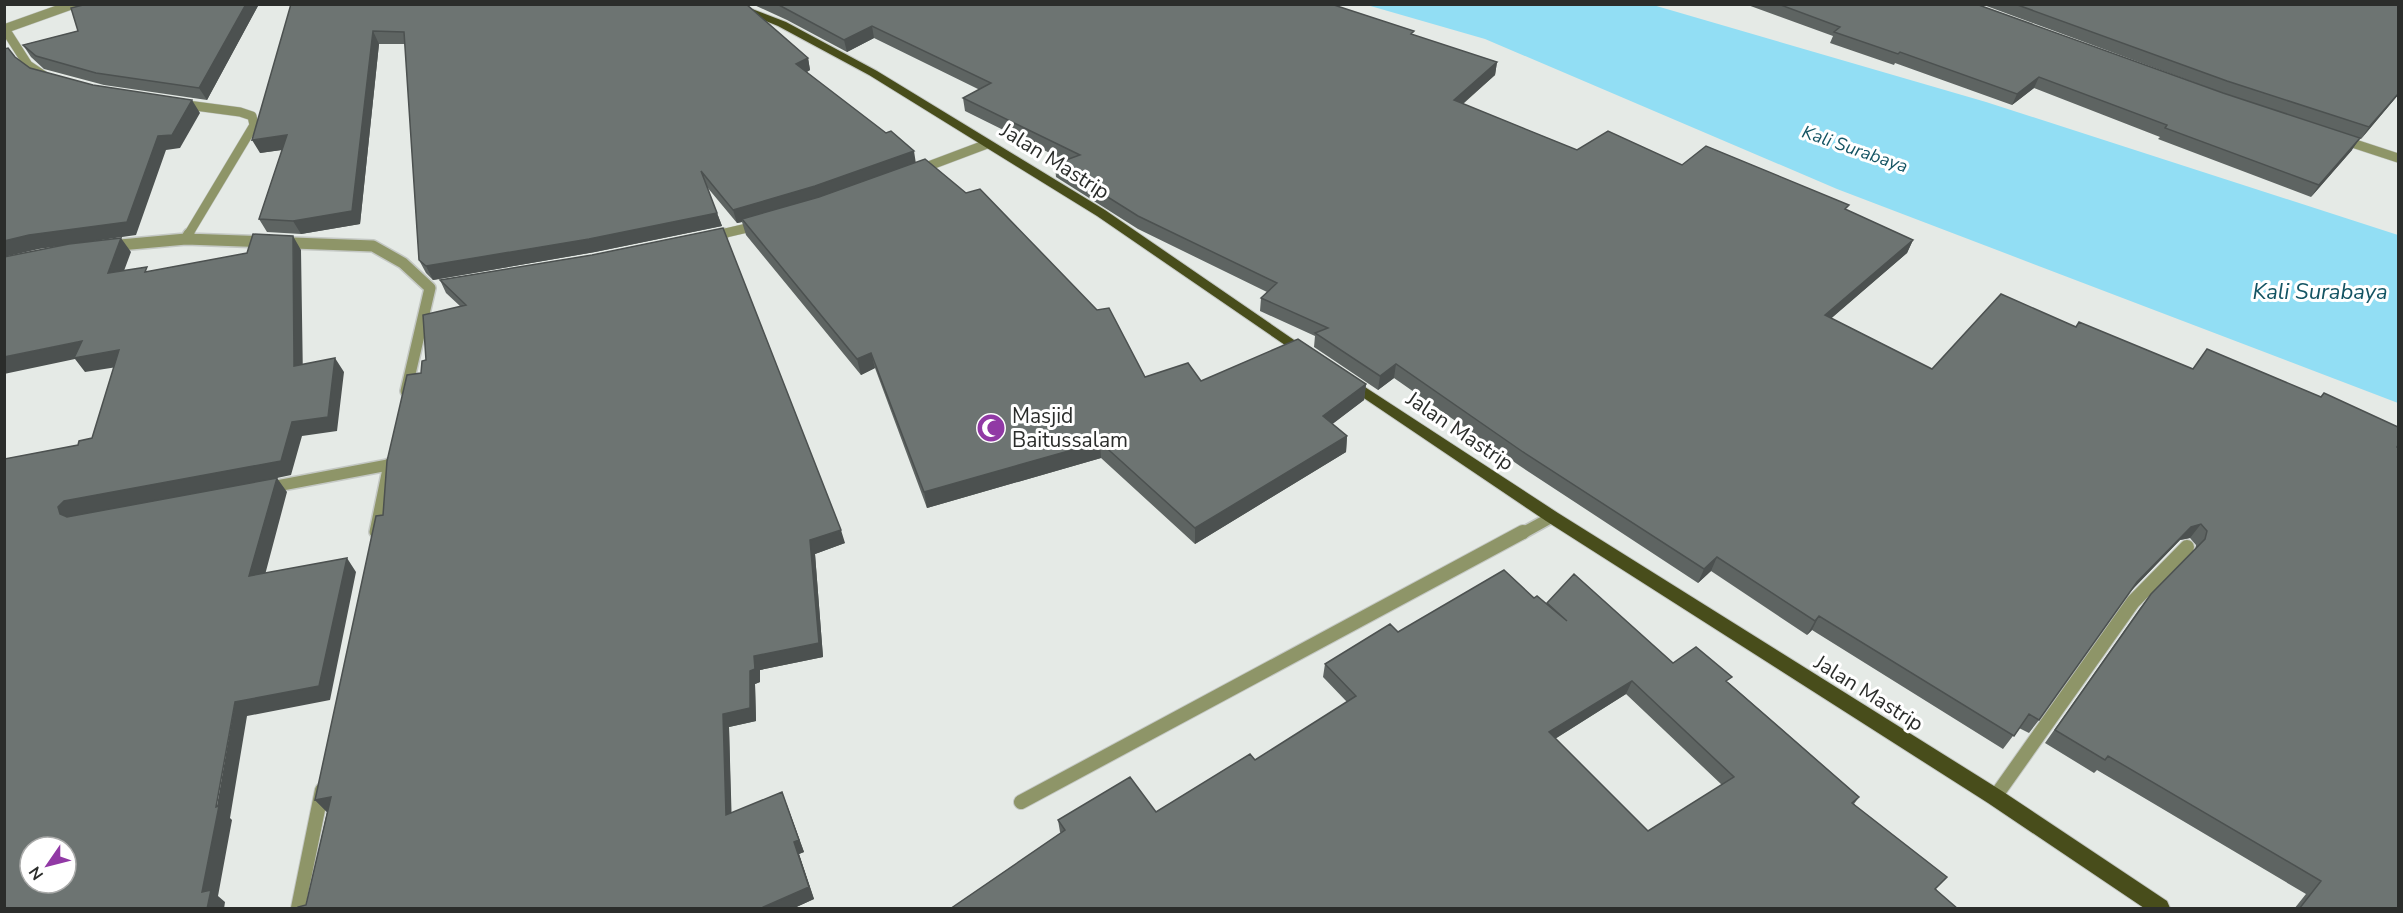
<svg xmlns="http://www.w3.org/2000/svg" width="2403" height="913" font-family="'Nunito Sans',sans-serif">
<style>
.water{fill:#92def4}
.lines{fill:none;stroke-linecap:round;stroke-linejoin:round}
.lane-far1-casing{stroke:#c4c8c4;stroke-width:14}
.lane-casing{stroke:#c4c8c4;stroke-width:16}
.street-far2-casing{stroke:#c4c8c4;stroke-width:10}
.street-far1-casing{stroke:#c4c8c4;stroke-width:14}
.street-casing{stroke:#c4c8c4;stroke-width:16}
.primary-casing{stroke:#c4c8c4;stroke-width:2}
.lane-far1{stroke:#8e9568;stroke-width:11}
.lane{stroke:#8e9568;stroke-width:14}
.street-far2{stroke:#8e9568;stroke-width:9}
.street-far1{stroke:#8e9568;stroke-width:11}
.street{stroke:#8e9568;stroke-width:14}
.primary{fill:#484d1b;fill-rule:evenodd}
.wall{fill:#5e6462;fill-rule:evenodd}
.shaded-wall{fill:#4c5150}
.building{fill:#6d7472;stroke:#4c5150;stroke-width:1.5;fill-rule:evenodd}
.labels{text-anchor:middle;stroke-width:6;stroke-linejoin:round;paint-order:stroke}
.far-water-label{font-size:18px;font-style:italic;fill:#145463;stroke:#fff}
.street-label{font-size:21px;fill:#2b2d2b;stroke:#fff}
.poi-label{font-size:21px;fill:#2b2d2b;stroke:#fff;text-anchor:start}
.water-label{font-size:22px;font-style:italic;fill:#145463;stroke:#fff}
</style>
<rect width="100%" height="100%" fill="#e5eae6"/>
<path class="water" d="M1367 5H1653L1986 102 2398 235V403L1837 189 1485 39Z"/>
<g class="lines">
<g class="lane-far1-casing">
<path id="lane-far1" d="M266 488 388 465
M1521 534 1552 517"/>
</g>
<g class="lane-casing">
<path id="lane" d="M1021 802 1523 532"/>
</g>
<g class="street-far2-casing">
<path id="street-far2" d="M4 29 74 4
M5 29 28 65 46 77
M180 104 240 112 252 116 254 125 188 235
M2340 139 2398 158
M918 170 987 144
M717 235 760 225"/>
</g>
<g class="street-far1-casing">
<path id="street-far1" d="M710 237 723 234
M186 239 189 234
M109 246 186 239 373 246 403 263 430 288 406 391
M375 532 389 464"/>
</g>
<g class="street-casing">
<path id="street" d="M1995 797 2133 602 2187 547
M298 908 322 790"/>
</g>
<g class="primary-casing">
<path id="primary" d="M724 4H739L786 22 877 71 1105 210 1313 353 1306 358 1301 356 1097 216 869 75 778 26Z
M1348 376 1558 513 2002 791 2167 901 2170 908H2144L1988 803 1546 521 1343 384 1341 381Z"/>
</g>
<use href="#lane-far1" class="lane-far1"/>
<use href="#lane" class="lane"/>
<use href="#street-far2" class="street-far2"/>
<use href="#street-far1" class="street-far1"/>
<use href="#street" class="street"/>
<use href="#primary" class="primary"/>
</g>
<path class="wall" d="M87 4H259L207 100 104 85 44 69 31 57 23 45 78 31Z
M291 4 808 58 810 70 807 72 916 163 1145 377 1201 381 1366 384 1364 400 1332 424 1347 436 1346 452 1195 544 1101 458 927 508 875 368 861 375 746 235 742 222 737 223 707 187 722 226 595 252 433 280 426 273 419 260 405 44H379L360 224 301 234 267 232 259 219 282 150 260 153Z
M752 4H1331L1414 36 1497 62 1495 75 1463 104 1577 150 1682 165 1847 210 1913 240 1907 253 1831 318 1932 369 2076 327 2193 369 2397 447 2398 909H2294L2306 894 2097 770 2094 773 2045 743 2140 608 2151 594 2195 550 2196 545 2190 538 2180 540 2130 592 2039 720 2029 733 2019 728 2003 749 1812 630 1807 635 1711 571 1698 583 1520 466 1394 378 1378 390 1314 347 1315 336 1260 311 1261 298 1267 292 1138 229 1056 177 1055 164 1066 161 965 111 963 98 980 90 874 38 847 52 787 20Z
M1745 4H1976L2352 150 2311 197 2158 139 2160 137 2034 88 2012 105 1895 63 1894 65 1830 43 1833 36Z
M1981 4H2398V95L2361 139 2220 92Z
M440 280 845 543 815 554 823 657 760 670V682L755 684 756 721 729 727 731 813 787 805 804 852 799 854 814 899 792 909H298L306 905 327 812 315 800 383 515 421 373 460 306 446 293Z
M1534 598 1547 604V603L1673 663 1729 683 1859 797 1854 804 1937 890 1061 833 1060 832 1058 820 1156 812 1255 760 1347 702 1323 677 1325 664 1398 632ZM1626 694 1722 785 1648 831 1555 739Z"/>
<path class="shaded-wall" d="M246 4H259L207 100 199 88Z
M872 26 874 38 847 52 844 40Z
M373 31 379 44 360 224 301 234 293 221Z
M808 58 810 70 799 76 796 64Z
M1497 62 1495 75 1452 113 1454 100Z
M2039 77 2034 88 2012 105 2017 94Z
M2398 94V95L2361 139 2369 127Z
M192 100 200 113 180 148 166 150 136 235 39 249 4 257V241Z
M287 135 295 148 260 153 252 140Z
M2360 138 2352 150 2311 197 2319 185Z
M914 151 916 164 818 199 742 219V222L737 223 733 210Z
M717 213 722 226 595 252 433 280 426 266Z
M293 236 301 250 303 381 294 366Z
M121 238 131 252 118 287 108 273Z
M1913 240 1907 253 1819 329 1825 315Z
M82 341 119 350 130 365 85 372 75 359 4 374V357Z
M871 353 875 368 861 375 857 359Z
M335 358 344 372 337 431 302 436 291 475 277 478 287 492 261 590 70 521 60 514 58 507 64 501 292 422Z
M1396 364 1394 378 1378 390 1380 376Z
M1366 384 1364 400 1322 432 1323 416Z
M1347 436 1346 452 1195 544V528Z
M1100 442 1101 458 927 508 924 492Z
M2201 524 2190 538 2180 540 2126 596 2137 582 2191 527Z
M841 530 845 543 815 554 823 657 760 670V682L755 684 756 721 729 727 732 828 726 815 723 714 754 656 810 540Z
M1717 557 1711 571 1698 583 1704 569Z
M347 558 356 572 330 700 247 716 230 818 232 820 218 896 225 902 224 909H207L202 892 235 702Z
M1819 616 1812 630 1807 635 1815 621Z
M1632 681 1626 694 1545 745 1549 732Z
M782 792 804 852 799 854 814 899 792 909H759L794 842Z
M331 797 327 812 315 800Z"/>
<path class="building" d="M87 4H246L199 88 96 73 36 56 23 45 78 31 71 8Z
M291 4H746L808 58 796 64 886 133 891 131 914 151 815 186 733 210 701 171 717 213 589 239 426 266 419 260 404 32 373 31 352 211 293 221 259 219 287 135 252 140Z
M777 4H1331L1414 31 1411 34 1497 62 1454 100 1577 150 1608 131 1682 165 1706 146 1849 205 1845 209 1913 240 1825 315 1932 369 2001 294 2076 327 2079 322 2193 369 2207 349 2321 397 2324 393 2398 427V445L2397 447 2398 448V909H2299L2321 881 2108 756 2105 760 2055 730 2151 594 2205 539 2207 531 2201 524 2191 527 2137 582 2039 720 2029 714 2014 736 1819 616 1815 621 1717 557 1704 569 1523 452 1396 364 1380 376 1315 333 1328 328 1261 298 1277 283 1138 216 1055 164 1080 155 963 98 991 83 872 26 844 40Z
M1778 4H1976L2223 93 2360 138 2319 185 2165 128 2167 125 2039 77 2017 94 1900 52 1898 54 1834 32 1840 27Z
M2015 4H2398V94L2369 127 2227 81Z
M8 48 15 57 30 68 93 85 192 100 172 135 158 136 127 222 29 235 4 241V49Z
M925 159 966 193 980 189 1097 310 1109 308 1145 377 1188 363 1201 381 1298 339 1366 384 1323 416 1347 436 1195 528 1100 442 924 492 871 353 857 359 742 219 819 197Z
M723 228 841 530 810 540 819 643 754 656 755 669 750 671V708L723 714 726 815 782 792 799 840 794 842 809 887 759 909H298V907L306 905 331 797 315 800 376 516 383 515 387 461 407 375 421 373 422 361 426 360 423 315 466 305 440 280 592 255Z
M253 234 293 236 294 366 335 358 328 417 292 422 281 461 64 501 58 507 60 514 67 517 277 478 249 576 347 558 319 686 235 702 216 807 219 806 202 892 211 890 207 909H4V459L78 445 79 441 92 438 119 350 74 358 82 341 4 357V257L69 244 121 238 108 273 147 267 145 272 247 253ZM30 847H66V883H30Z
M1504 570 1534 598 1537 596 1567 621 1547 603 1574 574 1673 663 1696 647 1732 677 1726 681 1859 797 1852 803 1947 877 1935 889 1958 909H950L1065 830 1058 820 1130 777 1156 812 1250 754 1255 760 1356 696 1325 664 1390 624 1398 632ZM1632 681 1734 777 1648 831 1549 732Z"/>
<defs>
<g id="mosque-disc" transform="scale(1.5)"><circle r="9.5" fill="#9139a5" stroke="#fff"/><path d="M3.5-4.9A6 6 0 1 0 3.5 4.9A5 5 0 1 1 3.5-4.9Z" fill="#fff"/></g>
</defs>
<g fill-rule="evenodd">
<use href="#mosque-disc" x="991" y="428"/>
</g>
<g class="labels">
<g class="far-water-label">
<text transform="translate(1855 149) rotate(19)" y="6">Kali Surabaya</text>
</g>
<g class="street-label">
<text transform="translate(1055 161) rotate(32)" y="7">Jalan Mastrip</text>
<text transform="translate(1460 431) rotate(34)" y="7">Jalan Mastrip</text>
<text transform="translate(1869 693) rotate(32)" y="7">Jalan Mastrip</text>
</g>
<g class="poi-label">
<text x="1012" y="423">Masjid<tspan x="1012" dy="24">Baitussalam</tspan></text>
</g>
<g class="water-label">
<text x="2320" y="299">Kali Surabaya</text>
</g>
</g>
<rect width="2403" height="913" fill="none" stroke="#2b2d2b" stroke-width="12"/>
<g transform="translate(48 865) rotate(235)"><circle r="28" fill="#ffffff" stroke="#aaabaa" stroke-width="1.5"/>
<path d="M0-4.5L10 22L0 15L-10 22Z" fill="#9139a5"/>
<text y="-9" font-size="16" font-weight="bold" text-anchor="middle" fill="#2b2d2b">N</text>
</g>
</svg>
